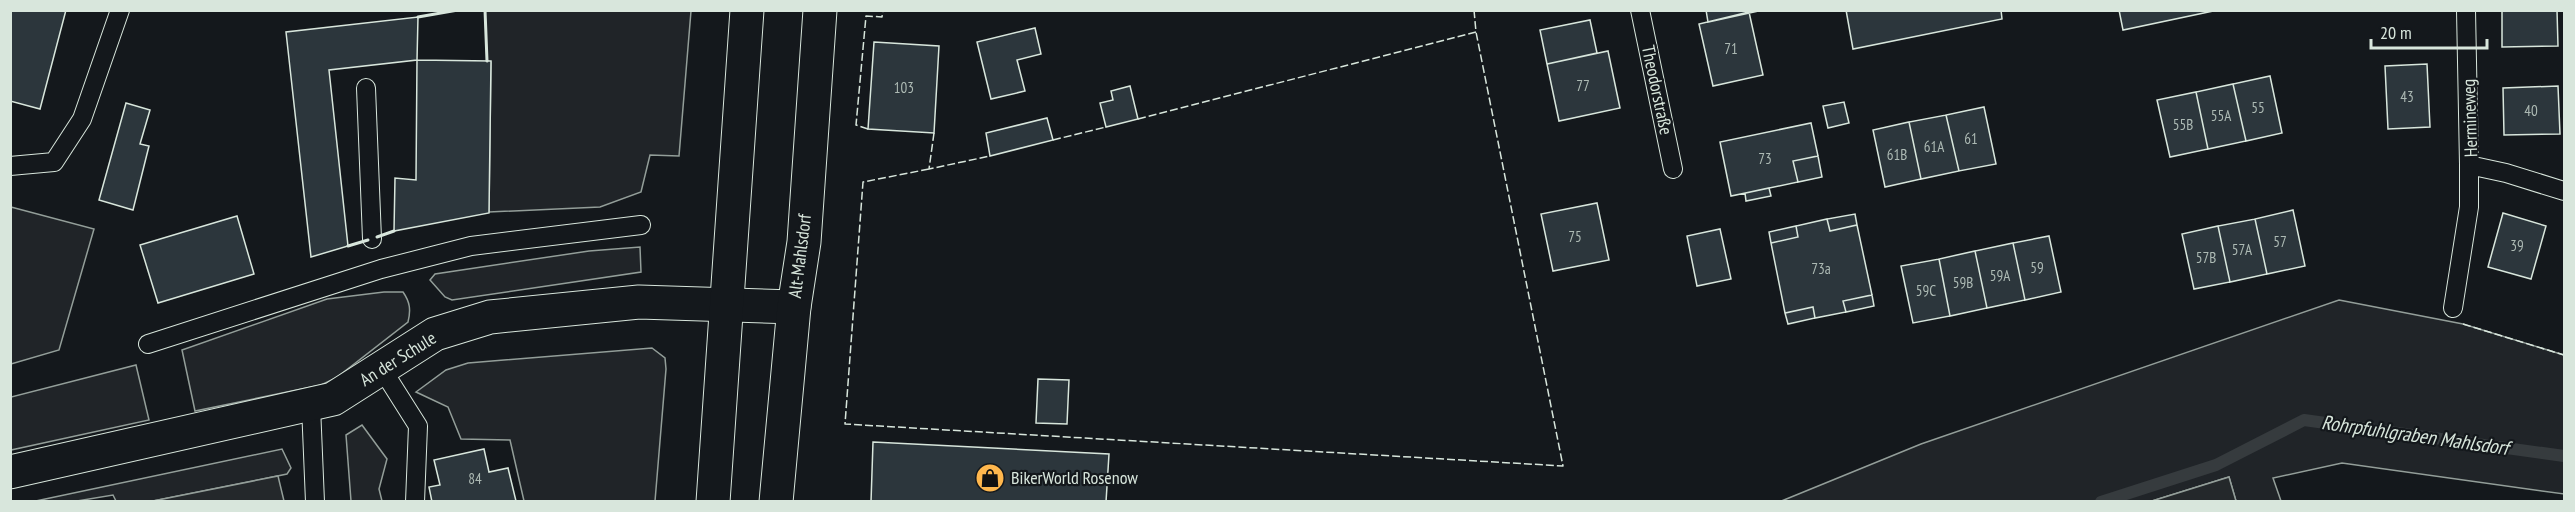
<svg xmlns="http://www.w3.org/2000/svg" width="2575" height="512" font-family="'PT Sans Narrow',sans-serif">
<style>
.green{fill:#202428;stroke:#939e99;stroke-width:1.5}
.parking{fill:#24282b;stroke:#939e99;stroke-width:1.5}
.lines{fill:none;stroke-linecap:round;stroke-linejoin:round}
.stream{stroke:#363b3e;stroke-width:12}
.building{fill:#2c363c;stroke:#d8e6dc;stroke-width:1.5}
.service-casing{stroke:#d8e6dc;stroke-width:20}
.minor-casing{stroke:#d8e6dc;stroke-width:35}
.primary-casing{stroke:#d8e6dc;stroke-width:35}
.service{stroke:#14181c;stroke-width:18}
.minor{stroke:#14181c;stroke-width:33}
.primary{stroke:#14181c;stroke-width:33}
.fence{stroke:#d8e6dc;stroke-width:1.5;stroke-dasharray:8 3;stroke-linecap:butt}
.wall{stroke:#d8e6dc;stroke-width:3}
.labels{text-anchor:middle;stroke-width:4.5;stroke-linejoin:round;paint-order:stroke}
.number-label{font-size:15px;fill:#adbab4}
.street-label{font-size:18px;fill:#d8e6dc;stroke:#14181c}
.poi-label{font-size:18px;fill:#d8e6dc;stroke:#14181c;text-anchor:start}
.water-label{font-size:20px;font-style:italic;fill:#d8e6dc;stroke:#14181c}
</style>
<rect width="100%" height="100%" fill="#14181c"/>
<path class="green" d="M485 11H691L679 156 650 155 641 192 600 207 489 212 491 62 487 61Z
M11 207 94 229 59 350 11 364Z
M640 247 641 272 452 300 445 297 430 280 435 274 589 251Z
M384 292H403C410 302 411 310 408 322L336 378 321 385 195 411 182 350 327 299Z
M2339 300 2463 324 2564 355V494L2342 463 2273 478 2281 501H2236L2229 477 2152 501 1779 502 1921 444Z
M652 348 665 358 666 369 655 501H524L510 440 461 439 448 407 416 392 446 370 468 363Z
M136 365 149 420 11 450V397Z
M362 425 387 459 379 489 382 501H351L346 435Z
M282 449 291 468 287 474 153 501H116L113 495 77 501 31 502Z"/>
<path class="parking" d="M278 476 284 501H153Z
M2229 477 2236 501H2152Z"/>
<g class="lines">
<path class="stream" d="M2101 502 2216 465 2304 420 2564 456"/>
</g>
<path class="building" d="M10 10H66L40 109 10 101Z
M1706 10H1759V11L1708 22Z
M1846 10H2001L2002 19 1853 49Z
M2119 10H2218L2123 30Z
M2502 10H2557L2558 46 2502 47Z
M1749 12 1763 75 1713 86 1699 24Z
M418 17 417 60 329 70 348 246 311 257 286 32Z
M1590 20 1597 53 1547 64 1540 30Z
M1035 28 1041 54 1017 60 1025 91 991 99 977 42Z
M874 42 939 46 934 133 868 129Z
M1608 51 1620 108 1559 121 1547 64Z
M417 60 491 61 489 213 394 231 395 178 416 180Z
M2427 64 2430 127 2388 129 2385 66Z
M2270 76 2282 133 2246 141 2233 84Z
M2233 84 2246 141 2208 149 2196 92Z
M1130 86 1138 119 1106 127 1100 103 1113 100 1111 91Z
M2558 86 2560 134 2504 135 2503 88Z
M2196 92 2208 149 2170 157 2157 100Z
M1844 102 1849 123 1828 128 1823 106Z
M126 103 150 110 140 144 149 146 133 210 99 200Z
M1984 107 1996 164 1959 171 1946 115Z
M1946 115 1959 171 1921 179 1909 122Z
M1047 118 1053 140 990 156 986 133Z
M1909 122 1921 179 1885 187 1873 130Z
M1811 123 1818 156 1793 161 1798 182 1731 196 1720 142Z
M1818 156 1822 177 1798 182 1793 161Z
M1769 188 1771 196 1746 201 1745 193Z
M1597 203 1609 260 1553 271 1541 214Z
M2293 210 2305 266 2267 274 2255 219Z
M2503 213 2546 226 2531 279 2488 267Z
M1855 214 1857 225 1830 231 1827 219Z
M237 216 254 274 158 303 140 245Z
M1827 219 1830 231 1857 225 1872 295 1843 301 1846 312 1815 318 1813 307 1785 313 1771 243 1798 237 1796 226Z
M2255 219 2267 274 2230 282 2218 226Z
M1796 226 1798 237 1771 243 1769 232Z
M2218 226 2230 282 2194 289 2182 234Z
M1720 229 1731 279 1697 286 1687 236Z
M2049 236 2061 292 2025 300 2013 243Z
M2013 243 2025 300 1987 308 1975 251Z
M1975 251 1987 308 1950 316 1939 259Z
M1939 259 1950 316 1913 323 1901 266Z
M1872 295 1874 306 1846 312 1843 301Z
M1813 307 1815 318 1788 324 1785 313Z
M1038 379 1069 380 1067 424 1036 423Z
M873 442 1109 454 1106 502H871Z
M484 449 489 472 508 468 516 501 432 502 429 487 440 485 434 460Z"/>
<g class="lines">
<g class="service-casing">
<path id="service" d="M1640 10 1673 169
M2466 10 2469 165 2506 173 2564 191
M366 88 372 239
M10 166 54 162 82 119 120 10
M2453 308 2469 207V165
M148 344 381 269 471 246 641 225
M382 369 418 426 415 502
M311 406 315 502"/>
</g>
<g class="minor-casing">
<path id="minor" d="M10 472 333 399 435 334 490 317 639 302 794 307"/>
</g>
<g class="primary-casing">
<path id="primary" d="M713 502 747 10
M776 502 794 307 804 242 820 10"/>
</g>
<use href="#service" class="service"/>
<use href="#minor" class="minor"/>
<use href="#primary" class="primary"/>
<path class="fence" d="M1138 119 1476 32 1474 10
M868 129 856 125 866 16 882 17 883 10
M934 133 929 169 990 156
M1053 140 1106 127
M929 169 863 182 845 424 1563 466 1476 32
M2463 324 2564 355"/>
<path class="wall" d="M485 10 487 61
M418 17 458 10
M377 237 394 231
M348 246 368 240"/>
</g>
<defs>
<g id="shop-disc" transform="scale(1.5)"><circle r="9.5" fill="#ffb74d" stroke="#14181c"/><path d="M-5-2.5h2.3a2.7 3.5 0 0 1 5.4 0H5L5.5 6h-11ZM-1.5-2.5h3a1.5 2.3 0 0 0-3 0Z" fill="#111"/></g>
</defs>
<g fill-rule="evenodd">
<use href="#shop-disc" x="990" y="478"/>
</g>
<g class="labels">
<g class="number-label">
<text x="1731" y="54">71</text>
<text x="1583" y="91">77</text>
<text x="904" y="93">103</text>
<text x="2407" y="102">43</text>
<text x="2258" y="113">55</text>
<text x="2531" y="116">40</text>
<text x="2221" y="121">55A</text>
<text x="2183" y="130">55B</text>
<text x="1971" y="144">61</text>
<text x="1934" y="152">61A</text>
<text x="1897" y="160">61B</text>
<text x="1765" y="164">73</text>
<text x="1575" y="242">75</text>
<text x="2280" y="247">57</text>
<text x="2517" y="251">39</text>
<text x="2242" y="255">57A</text>
<text x="2206" y="263">57B</text>
<text x="2037" y="273">59</text>
<text x="1821" y="274">73a</text>
<text x="2000" y="281">59A</text>
<text x="1963" y="288">59B</text>
<text x="1926" y="296">59C</text>
<text x="475" y="484">84</text>
</g>
<g class="street-label">
<text transform="translate(1657 90) rotate(78)" y="6">Theodorstraße</text>
<text transform="translate(2470 118) rotate(-92)" y="6">Hermineweg</text>
<text transform="translate(800 256) rotate(-83)" y="6">Alt-Mahlsdorf</text>
<text transform="translate(398 359) rotate(-32)" y="6">An der Schule</text>
</g>
<g class="poi-label">
<text x="1011" y="484">BikerWorld Rosenow</text>
</g>
<g class="water-label">
<text transform="translate(2415 435) rotate(8)" y="7">Rohrpfuhlgraben Mahlsdorf</text>
</g>
</g>
<rect width="2575" height="512" fill="none" stroke="#d8e6dc" stroke-width="24"/>
<path d="M2371 39v9h116v-9" fill="none" stroke="#d8e6dc" stroke-width="3"/>
<text x="2380" y="39" font-size="18" fill="#d8e6dc" stroke="#14181c" stroke-width="4.5" paint-order="stroke">20 m</text>
</svg>
